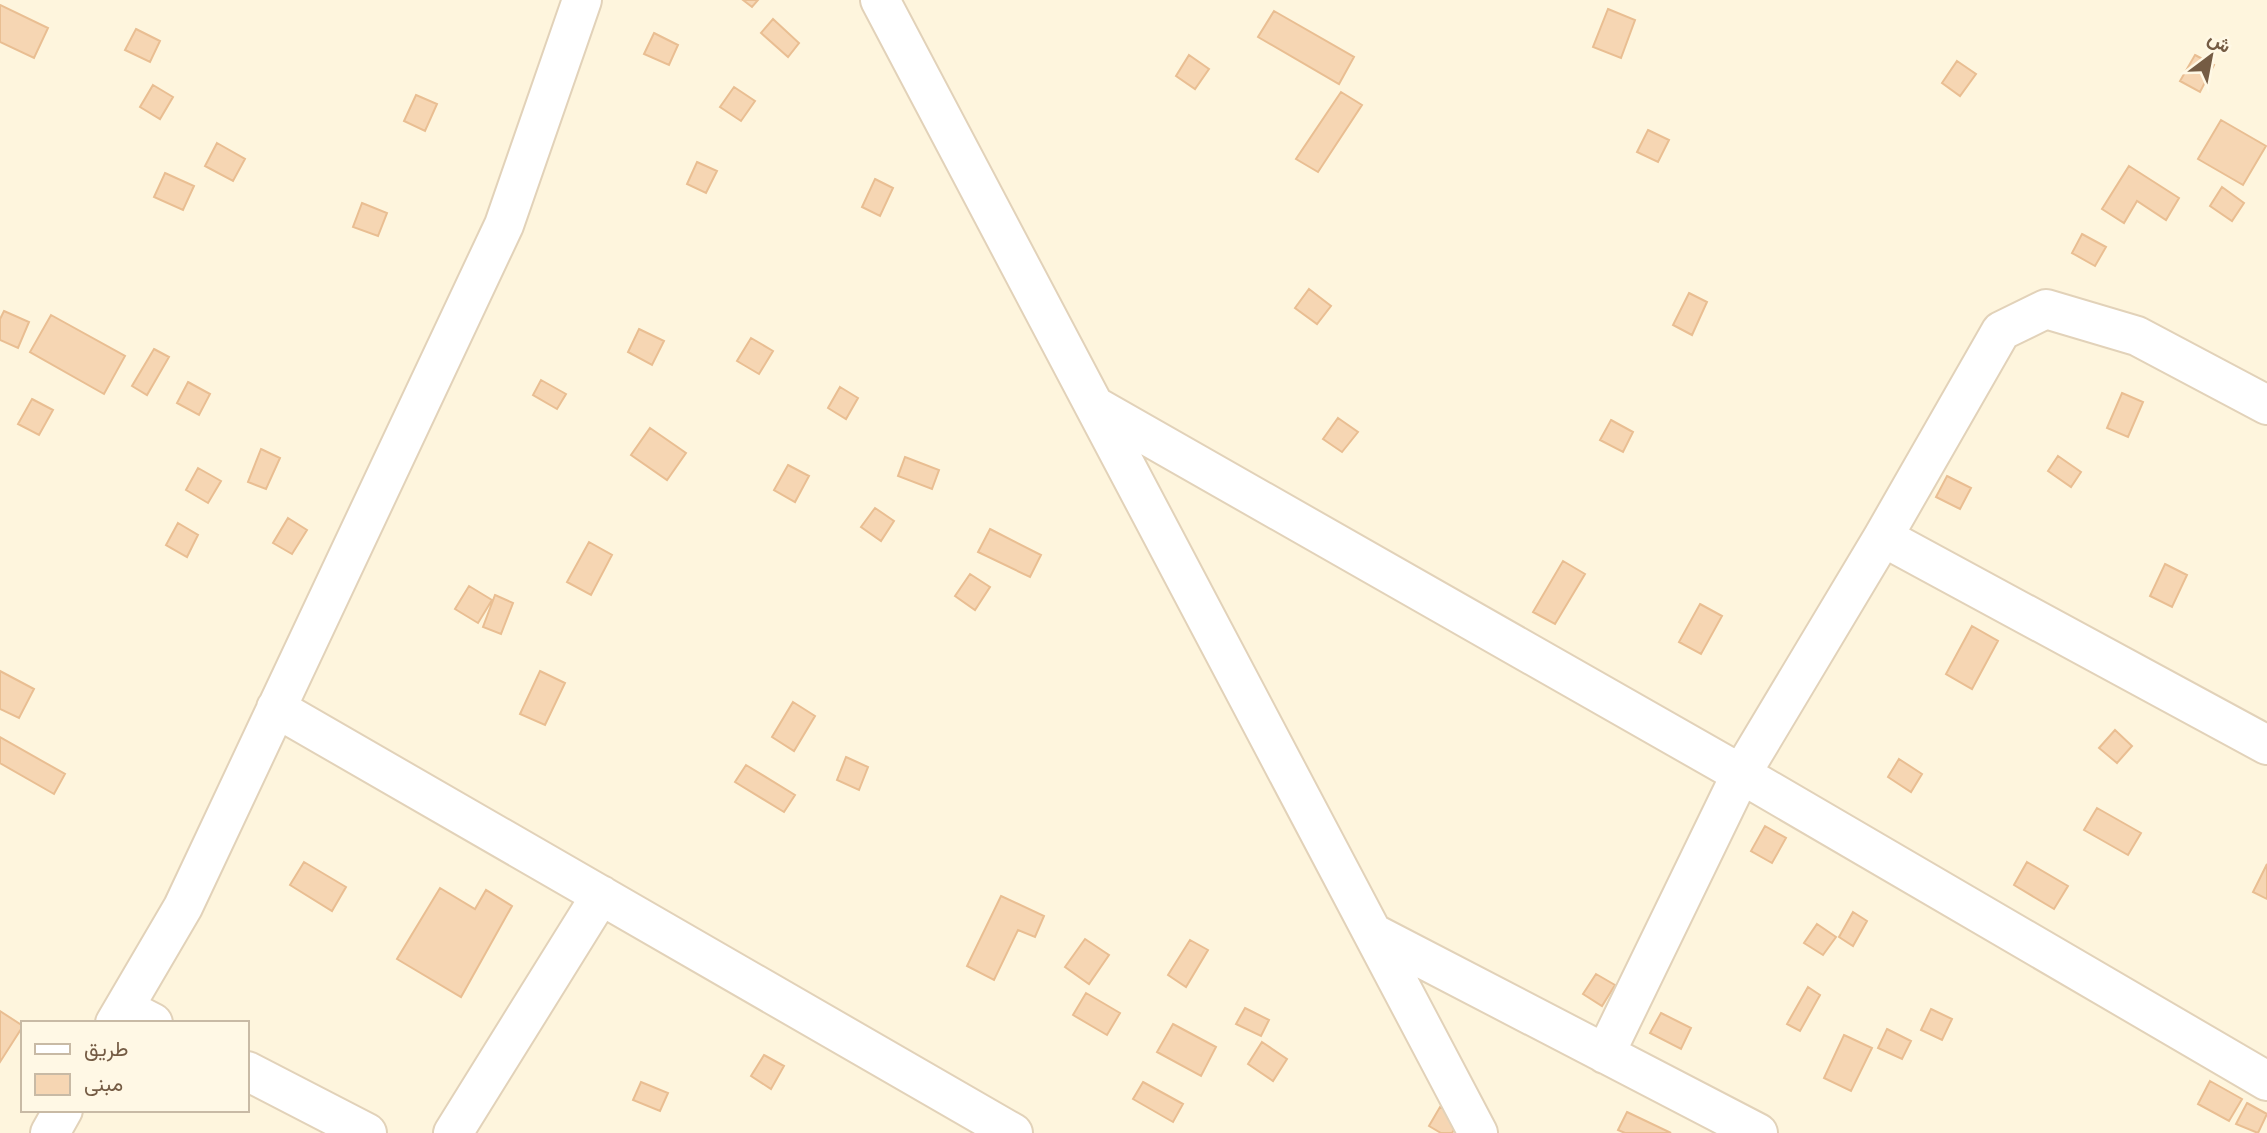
<svg xmlns="http://www.w3.org/2000/svg" width="2267" height="1133" font-family="'PT Sans',Vazirmatn,sans-serif">
<style>
.building{fill:#f6d6b3;stroke:#e9be92;stroke-width:2}
.lines{fill:none;stroke-linecap:round;stroke-linejoin:round}
.minor-casing{stroke:#e2d2b9;stroke-width:42}
.minor{stroke:#fff;stroke-width:38}
</style>
<rect width="100%" height="100%" fill="#fef5dd"/>
<path class="building" d="M743 0H758L752 7Z
M0 5 48 28 34 58 0 42Z
M1608 9 1635 20 1621 58 1593 47Z
M1274 11 1354 57 1339 84 1258 37Z
M773 19 799 43 788 57 761 33Z
M136 29 160 41 150 62 125 50Z
M654 33 678 45 669 65 644 54Z
M1189 55 1209 69 1195 89 1176 76Z
M2195 55 2214 65 2200 92 2180 81Z
M1957 61 1976 74 1960 96 1942 83Z
M153 85 173 97 160 119 140 107Z
M734 87 755 101 741 121 720 107Z
M1341 92 1362 105 1318 172 1296 159Z
M416 95 437 104 425 131 404 121Z
M2221 120 2266 146 2243 185 2198 159Z
M1648 130 1669 140 1658 162 1637 152Z
M217 143 245 159 233 181 205 166Z
M697 162 717 171 706 193 687 184Z
M2129 166 2179 198 2166 220 2137 201 2124 223 2102 209Z
M165 173 194 186 183 210 154 197Z
M875 179 893 188 880 216 862 207Z
M2222 187 2244 203 2232 221 2210 206Z
M362 203 387 213 378 236 353 227Z
M2082 234 2106 247 2095 266 2072 253Z
M1309 289 1331 306 1317 324 1295 308Z
M1689 293 1707 302 1692 335 1673 325Z
M4 311 29 322 18 348 0 340V319Z
M51 315 125 356 104 394 30 352Z
M639 329 664 341 652 365 628 352Z
M751 338 773 351 759 374 737 361Z
M154 349 169 357 147 395 132 386Z
M541 380 566 394 557 409 533 395Z
M188 382 210 394 199 415 177 403Z
M840 387 858 398 846 419 828 408Z
M2122 393 2143 402 2128 437 2107 428Z
M32 399 53 410 39 435 18 424Z
M1338 418 1358 432 1342 452 1323 439Z
M1611 420 1633 432 1623 452 1600 440Z
M650 428 686 453 667 480 631 455Z
M261 449 280 458 266 489 248 482Z
M2058 456 2081 472 2071 487 2048 471Z
M905 457 939 470 932 489 898 476Z
M788 465 809 476 795 502 774 490Z
M198 468 221 481 208 503 186 490Z
M1947 476 1971 488 1960 509 1936 497Z
M875 508 894 521 881 541 861 527Z
M288 518 307 530 292 554 273 543Z
M178 523 198 535 187 557 166 545Z
M990 529 1041 555 1030 577 978 552Z
M589 542 612 555 591 595 567 582Z
M1563 561 1585 574 1555 624 1533 612Z
M2165 564 2187 575 2172 607 2150 596Z
M970 574 990 587 975 610 955 596Z
M469 586 492 600 478 623 455 609Z
M495 595 513 603 501 634 483 627Z
M1700 604 1722 616 1701 654 1679 642Z
M1972 626 1998 641 1972 689 1946 674Z
M0 671 34 689 19 718 0 709Z
M540 671 565 683 545 725 520 714Z
M793 702 815 716 794 751 772 737Z
M2115 730 2132 746 2117 763 2099 748Z
M0 737 65 774 54 794 0 763Z
M846 757 868 767 859 790 837 780Z
M1899 759 1922 774 1911 792 1888 777Z
M746 765 795 795 784 812 735 782Z
M2097 808 2141 833 2128 855 2084 830Z
M1765 826 1786 838 1772 863 1751 851Z
M304 862 346 887 332 911 290 885Z
M2027 862 2068 886 2054 909 2014 885Z
M2267 864V899L2253 892Z
M440 888 475 909 486 890 512 906 461 997 397 959Z
M1001 896 1044 916 1035 937 1018 930 994 980 967 966Z
M1853 912 1867 921 1853 946 1839 937Z
M1817 924 1836 937 1823 955 1804 943Z
M1085 939 1109 955 1089 984 1065 967Z
M1190 940 1208 950 1186 987 1168 975Z
M1596 974 1615 985 1602 1006 1583 994Z
M1808 987 1820 995 1800 1031 1787 1024Z
M1086 993 1120 1013 1107 1035 1073 1015Z
M1245 1008 1269 1020 1261 1036 1236 1024Z
M1931 1009 1952 1019 1942 1040 1921 1030Z
M0 1011 23 1026 0 1062Z
M1661 1013 1691 1028 1681 1049 1650 1033Z
M1173 1024 1216 1047 1201 1076 1157 1052Z
M1887 1029 1911 1041 1902 1059 1878 1048Z
M1844 1035 1872 1048 1851 1091 1824 1078Z
M1262 1042 1287 1059 1273 1081 1248 1064Z
M764 1055 784 1066 771 1089 751 1076Z
M2210 1081 2242 1099 2229 1121 2198 1104Z
M641 1082 668 1093 660 1111 633 1100Z
M1143 1082 1183 1104 1173 1122 1133 1099Z
M2247 1103 2267 1114 2258 1133 2236 1124Z
M1440 1107 1461 1119 1452 1133H1441L1429 1126Z
M1627 1112 1671 1133H1625L1618 1130Z"/>
<g class="lines">
<g class="minor-casing">
<path id="minor" d="M880 0 1478 1133
M1095 406 1741 774 2267 1081
M1883 537 2267 745
M276 708 1013 1133
M1373 933 1758 1133
M124 1008 153 1023
M115 1023 183 907 504 225 582 0
M1605 1054 1741 774 1883 537 2001 331 2046 309 2137 336 2267 405
M247 1071 367 1133
M50 1133 63 1110
M453 1133 601 895"/>
</g>
<use href="#minor" class="minor"/>
</g>
<rect x="21" y="1021" width="228" height="91" fill="#fff8e5" stroke="#c8baa5" stroke-width="2"/>
<rect x="35" y="1044" width="35" height="10" fill="#ffffff" stroke="#c8baa5" stroke-width="2"/>
<text x="84" y="1056" font-size="21" fill="#755c44">طريق</text>
<rect x="35" y="1074" width="35" height="21" fill="#f6d6b3" stroke="#c8baa5" stroke-width="2"/>
<text x="84" y="1091" font-size="21" fill="#755c44">مبنى</text>
<g transform="translate(2211 56) rotate(32)" stroke="#fff8e5" stroke-width="5" paint-order="stroke">
<path d="M0-5L12 26L0 18L-12 26Z" fill="#755c44"/>
<text y="-10" font-size="19" font-weight="bold" text-anchor="middle" fill="#755c44">ش</text>
</g>
</svg>
